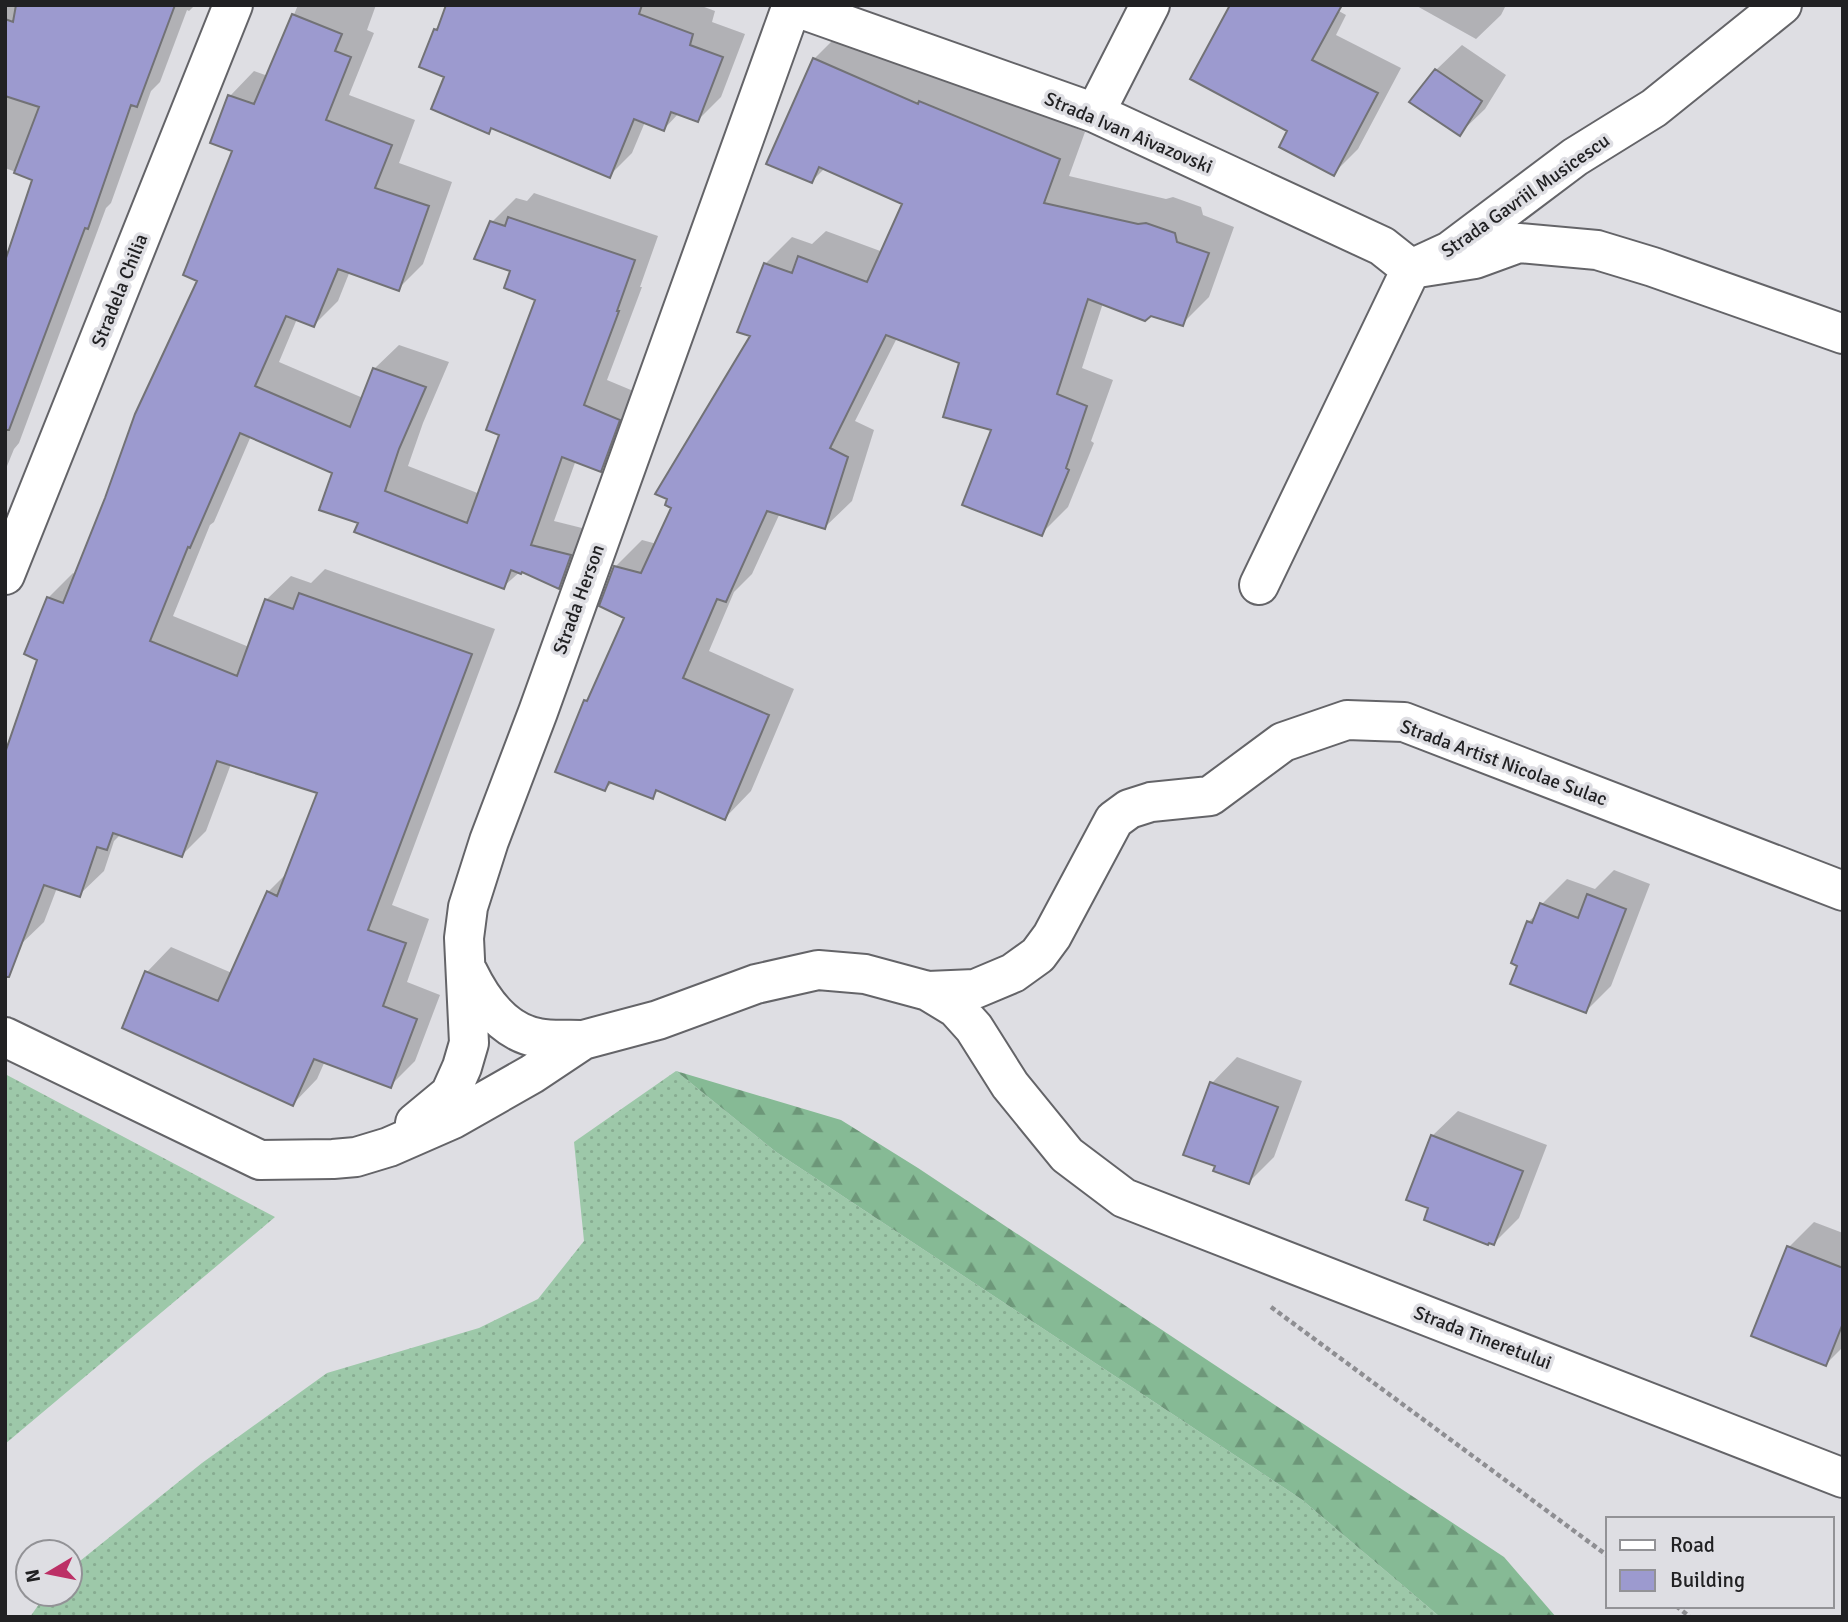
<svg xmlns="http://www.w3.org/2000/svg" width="1848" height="1622" font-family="Signika,sans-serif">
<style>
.grass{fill:url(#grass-dots)}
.forest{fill:url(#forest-firs)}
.shadow{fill:#0003}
.building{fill:#9c9acf;stroke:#727276;stroke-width:2}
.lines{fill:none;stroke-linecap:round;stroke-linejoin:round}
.street-casing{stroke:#646468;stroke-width:42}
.path{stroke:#8e8e92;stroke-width:4.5;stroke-dasharray:5 3.5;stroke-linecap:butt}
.street{stroke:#fff;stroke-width:38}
.labels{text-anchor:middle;stroke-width:7;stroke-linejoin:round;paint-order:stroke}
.street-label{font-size:19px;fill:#212123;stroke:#dedee3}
</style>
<defs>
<pattern id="grass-dots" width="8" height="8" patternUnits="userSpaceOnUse" patternTransform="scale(1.75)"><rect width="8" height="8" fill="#9dc8a9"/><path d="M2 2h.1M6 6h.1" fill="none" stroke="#87ac91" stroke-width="1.8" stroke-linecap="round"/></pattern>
<pattern id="forest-firs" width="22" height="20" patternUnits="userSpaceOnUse" patternTransform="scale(1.75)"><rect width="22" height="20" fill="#86ba95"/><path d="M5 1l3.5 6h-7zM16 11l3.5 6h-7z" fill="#6d9779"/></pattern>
</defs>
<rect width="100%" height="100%" fill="#dedee3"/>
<path class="grass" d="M676 1071 776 1152 1301 1499 1440 1617H30L46 1594H70V1569L202 1463 327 1373 479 1328 538 1299 584 1241 574 1142Z
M5 1074 275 1217 5 1444Z"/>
<path class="forest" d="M676 1071 841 1120 918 1168 1504 1557 1556 1617H1440L1301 1499 776 1152Z"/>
<path class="shadow" d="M5 5H195L189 11 187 10 160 82 151 91 111 203 106 208 19 443 14 449 5 471V261L35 179 5 168Z
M298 5H376L367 30 374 33 349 95 415 120 399 163 452 182 423 264 398 289 350 271 338 301 314 325 297 319 279 362 363 398 374 369 399 345 449 362 423 423 408 466 480 494 501 434 537 299 513 270 492 222 516 198 527 201 534 193 658 236 640 287H642L607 380 643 395 625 446 600 470 576 460 554 521 594 531 583 562 559 586 522 570 503 587 360 521 334 472 251 436 214 522 210 525 173 616 249 647 266 600 291 576 311 583 325 569 495 629 392 905 429 919 407 982 440 995 415 1061 390 1086 325 1061 317 1079 293 1104 124 1027 147 972 171 947 232 973 268 892 288 872 320 792 231 764 206 831 182 855 121 834 114 841 104 871 79 895 57 888 44 922 19 946 40 659 48 598 73 573 76 575 199 280 235 150 212 142 230 96 254 71 268 76Z
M448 5H699L715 11 712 22 745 34 721 97 698 120 679 113 664 129 645 122 632 153 609 176 493 127 488 132 447 76 435 30 441 24Z
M1328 5 1346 15 1336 35 1401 68 1358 149 1334 173 1289 130Z
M1415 5H1506L1501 15 1476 39Z
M841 32 1085 132 1069 176 1166 199 1173 197 1201 207 1203 215 1234 227 1209 297 1182 324 1103 303 1082 368 1113 380 1091 441 1094 443 1068 507 1041 534 961 362 897 338 855 421 874 430 852 501 825 527 780 513 752 574 734 592 709 651 794 689 751 791 725 818 659 790 652 797 613 782 605 789 586 701 592 694 627 617 615 567 642 540 657 544 752 336 765 264 792 237 812 244 826 231 883 252 904 203 825 168 812 181 814 59Z
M1462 45 1506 75 1485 109 1459 134 1436 70Z
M1614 870 1650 884 1611 986 1586 1011 1519 965 1528 922 1539 912 1542 904 1567 879 1595 889Z
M1237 1057 1302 1081 1274 1157 1249 1182 1217 1165 1186 1154 1212 1083Z
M1458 1111 1547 1145 1519 1218 1494 1243 1431 1207 1432 1136Z
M1814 1222 1843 1233V1347L1826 1364 1789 1247Z"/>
<path class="building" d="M16 5H175L137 107 131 105 88 229 85 228 9 430H5V261L32 180 14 173 39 107 5 96V19L13 22Z
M446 5H642L639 14 693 34 690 45 723 57 698 122 671 112 664 131 634 119 610 178 491 128 489 134 431 109 444 77 419 67 434 29 437 30Z
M1230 5H1342L1312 60 1378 93 1334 176 1279 147 1287 131 1190 79Z
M292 14 342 34 335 51 351 57 326 120 392 145 375 188 429 206 399 291 338 269 314 327 286 316 255 386 350 427 373 368 426 387 399 449 385 491 467 523 499 435 486 430 535 300 504 288 510 271 474 259 490 221 505 226 508 217 635 260 617 311H619L584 405 620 420 601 472 562 457 531 545 571 555 559 589 522 572 521 574 511 570 504 589 354 532 358 523 319 510 332 473 240 433 190 548 188 547 150 641 237 676 265 599 293 609 299 593 472 654 368 930 406 943 383 1006 417 1019 391 1088 314 1059 293 1106 122 1028 145 971 218 1001 267 891 277 896 317 793 217 761 182 857 113 833 107 850 97 847 80 897 44 885 9 977H5V753L37 660 24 654 47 597 63 603 105 498 135 414 197 281 183 275 232 151 210 143 228 95 254 104Z
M813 58 918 104 919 101 1060 159 1044 203 1138 224 1146 223 1175 233 1177 242 1209 253 1183 326 1151 316 1145 321 1088 299 1057 394 1087 406 1066 468 1069 470 1042 536 962 505 991 430 943 417 959 363 886 335 830 448 848 457 825 529 767 511 726 602 717 599 683 678 769 715 725 820 656 790 653 799 609 782 605 791 555 772 584 700 587 701 624 618 599 606 614 566 641 573 671 508 665 505 667 499 655 494 750 336 737 332 764 263 792 273 798 256 867 282 902 204 819 167 812 183 766 164Z
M1435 69 1482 101 1460 136 1409 102Z
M1587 894 1626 909 1586 1013 1510 984 1517 966 1511 963 1527 921 1532 923 1540 903 1578 918Z
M1210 1082 1278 1107 1249 1184 1213 1171 1215 1166 1183 1155Z
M1431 1135 1523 1171 1494 1245 1489 1243 1488 1245 1424 1220 1428 1208 1406 1200Z
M1787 1246 1843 1268V1323L1826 1366 1751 1336Z"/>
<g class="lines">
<g class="street-casing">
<path id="street" d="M790 5 1095 113 1382 246 1411 269 1475 259 1519 243 1597 250 1653 267 1843 334
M1095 113 1150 5
M5 575 233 5
M1259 585 1411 269 1450 251 1575 157 1654 108 1782 5
M468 972C482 1001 504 1032 538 1038 552 1041 568 1039 583 1040
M928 991 975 989 1013 973 1038 955 1052 936 1114 820 1129 809 1151 802 1210 796 1283 742 1347 720 1404 722 1843 891
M5 1037 260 1160 333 1159 356 1157 389 1147 453 1119 532 1074 583 1040 658 1020 756 984 818 970 865 974 928 991 956 1008 974 1028 1010 1085 1067 1155 1124 1198 1843 1478
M415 1123 450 1094 462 1067 469 1043 464 938 468 907 489 841 538 712 792 5"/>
</g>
<path class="path" d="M1271 1307 1608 1556
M1676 1606 1690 1617"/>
<use href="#street" class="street"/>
</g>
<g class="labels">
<g class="street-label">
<text transform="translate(1129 132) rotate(23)" y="7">Strada Ivan Aivazovski</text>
<text transform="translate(1525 195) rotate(-35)" y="7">Strada Gavriil Musicescu</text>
<text transform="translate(119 290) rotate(-68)" y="7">Stradela Chilia</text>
<text transform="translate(578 599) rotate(-70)" y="7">Strada Herson</text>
<text transform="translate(1504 762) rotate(20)" y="7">Strada Artist Nicolae Sulac</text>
<text transform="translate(1483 1337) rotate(21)" y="7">Strada Tineretului</text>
</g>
</g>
<rect width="1848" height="1622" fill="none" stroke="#212123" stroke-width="14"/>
<rect x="1606" y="1517" width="228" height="91" fill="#dedee3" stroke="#929296" stroke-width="2"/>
<rect x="1620" y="1540" width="35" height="10" fill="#ffffff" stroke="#929296" stroke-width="2"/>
<text x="1670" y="1552" font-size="21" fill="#212123">Road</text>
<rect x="1620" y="1570" width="35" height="21" fill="#9c9acf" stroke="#929296" stroke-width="2"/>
<text x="1670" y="1587" font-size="21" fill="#212123">Building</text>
<g transform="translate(49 1573) rotate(260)"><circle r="33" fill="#dedee3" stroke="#929296" stroke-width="2"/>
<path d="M0-5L12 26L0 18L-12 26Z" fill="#bc3066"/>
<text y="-10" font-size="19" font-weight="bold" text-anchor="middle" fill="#212123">N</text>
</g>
</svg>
